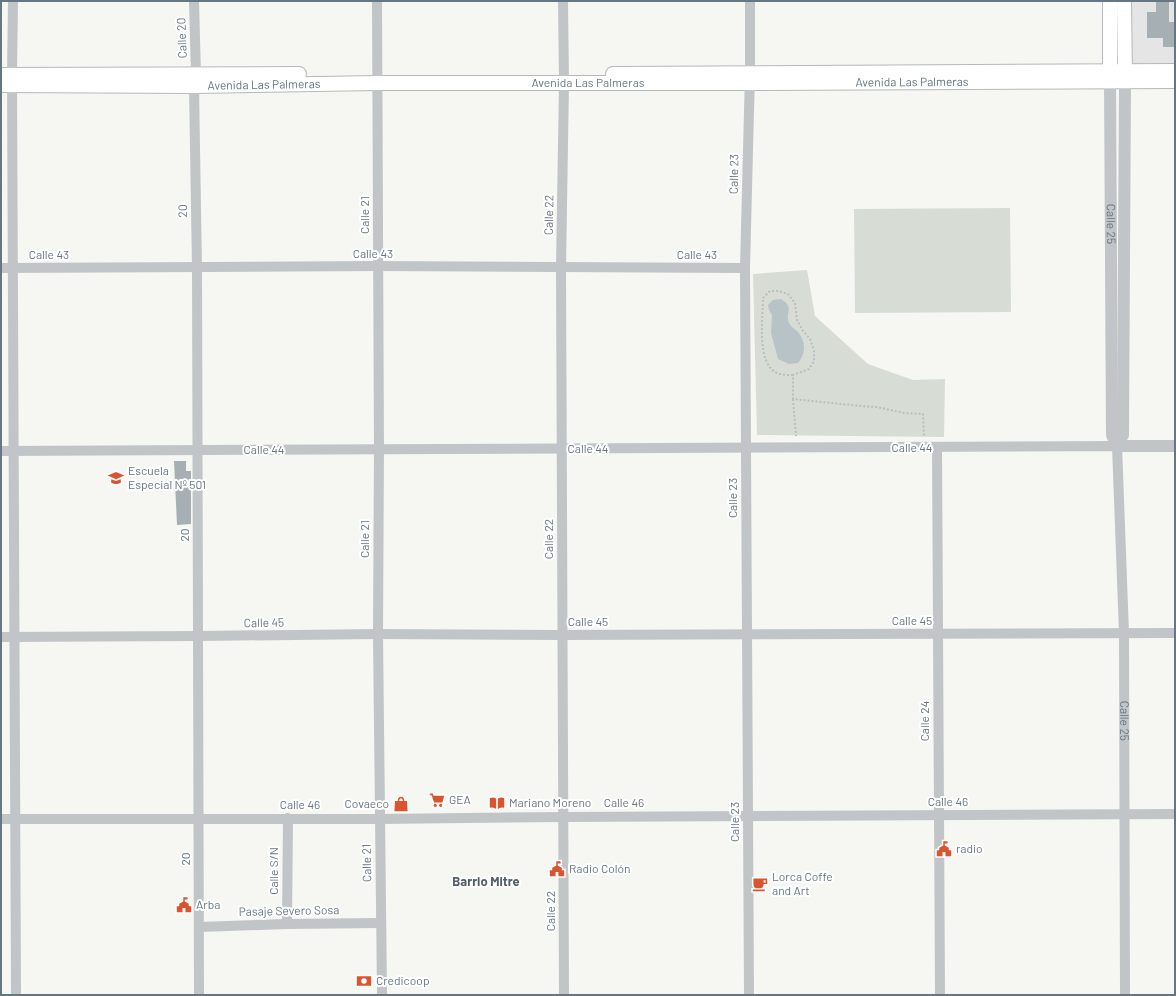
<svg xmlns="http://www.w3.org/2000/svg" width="1176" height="996" font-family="Barlow,sans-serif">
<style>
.built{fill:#e4e5e4}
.green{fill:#d7ddd4}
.water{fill:#b8c3c7}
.building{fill:#a6afb3}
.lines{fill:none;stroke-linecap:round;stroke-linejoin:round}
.secondary-casing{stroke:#b4b9bc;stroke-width:16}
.path{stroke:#bbbdbf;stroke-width:2;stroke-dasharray:2 2;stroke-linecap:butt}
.minor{stroke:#c1c5c8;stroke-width:10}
.tertiary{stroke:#c1c5c8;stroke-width:12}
.secondary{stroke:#fff;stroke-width:14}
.labels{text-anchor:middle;stroke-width:4;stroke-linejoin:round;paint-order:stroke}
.street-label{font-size:12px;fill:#667682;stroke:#fff}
.poi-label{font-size:12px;fill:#667682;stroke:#fff;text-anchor:start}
.neighbourhood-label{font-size:13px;font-weight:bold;fill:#545f68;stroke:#fff}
</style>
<rect width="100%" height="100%" fill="#f6f6f3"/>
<path class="built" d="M1124 1H1175V71H1125Z"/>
<path class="green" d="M1010 208 1011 312 855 313 854 209Z
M807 270 815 316 868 364 913 380 945 379 944 437 757 435 753 274Z"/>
<path class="water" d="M781 299C795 308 785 311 789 323 791 327 795 329 798 332 806 342 806 353 798 363L789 364 778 359 771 333 772 315 769 310 768 305 773 300Z"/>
<path class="building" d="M1156 1H1169V22H1175V47H1163V38H1147V12H1156Z
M174 461H186V471H191V524L177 525Z"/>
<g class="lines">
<g class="secondary-casing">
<g id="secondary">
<path d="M1110 1V79"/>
<path d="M1124 1 1125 79"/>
<path d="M613 74 1175 71"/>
<path d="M1 75 299 74"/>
<path id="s3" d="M1 85 194 86 378 83H750L1175 81"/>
</g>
</g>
<path class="path" d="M793 375C788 375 782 375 777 373 756 364 763 316 763 298L770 291H779L788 294 795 303 797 320 803 331 810 339 814 350V361L809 369 793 375V399L861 406 877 407 904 413 923 414 924 437
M793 399 796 436"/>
<g class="minor">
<path d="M13 1 12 75 16 995"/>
<path d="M194 1 196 75 194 86 197 268 199 995"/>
<path d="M377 1 379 449 378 634 382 995"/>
<path d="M563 1 564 83 561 268 564 995"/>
<path d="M1 268 378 266 745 268"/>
<path d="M937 447 940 995"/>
<path id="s1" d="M1 451 1117 446 1124 633 1125 995"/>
<path d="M1 637 198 636 378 634 563 635 1175 633"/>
<path d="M1 819H379L563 817 1175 814"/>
<path d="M287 924 288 818"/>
<path d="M199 927 287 924 380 923"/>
<path d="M749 995 745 268 750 72V1"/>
</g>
<g class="tertiary">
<path id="s2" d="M1110 82 1112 435 1117 446"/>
<path d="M1117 446 1123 435 1125 82"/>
<path d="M1117 446H1175"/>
</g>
<use href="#secondary" class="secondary"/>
</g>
<defs>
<g id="school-bare" transform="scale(1.2)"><path d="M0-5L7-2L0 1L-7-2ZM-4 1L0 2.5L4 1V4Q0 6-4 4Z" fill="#da542f" stroke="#fff" stroke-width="2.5" paint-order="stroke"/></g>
<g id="supermarket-bare" transform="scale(1.2)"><path d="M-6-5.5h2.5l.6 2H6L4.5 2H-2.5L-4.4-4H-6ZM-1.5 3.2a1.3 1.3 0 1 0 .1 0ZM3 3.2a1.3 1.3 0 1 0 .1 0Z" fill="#da542f" stroke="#fff" stroke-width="2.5" paint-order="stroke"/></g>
<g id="library-bare" transform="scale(1.2)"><path d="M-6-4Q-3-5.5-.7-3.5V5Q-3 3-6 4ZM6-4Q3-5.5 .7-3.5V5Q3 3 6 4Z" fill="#da542f" stroke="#fff" stroke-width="2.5" paint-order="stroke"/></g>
<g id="shop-bare" transform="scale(1.2)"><path d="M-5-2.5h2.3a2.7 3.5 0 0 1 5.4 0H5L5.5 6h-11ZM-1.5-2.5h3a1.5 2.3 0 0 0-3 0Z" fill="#da542f" stroke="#fff" stroke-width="2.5" paint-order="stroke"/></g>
<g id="civic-bare" transform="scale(1.2)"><path d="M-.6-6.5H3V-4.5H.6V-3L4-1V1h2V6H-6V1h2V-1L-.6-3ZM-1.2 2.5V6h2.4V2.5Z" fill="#da542f" stroke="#fff" stroke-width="2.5" paint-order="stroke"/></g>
<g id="cafe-bare" transform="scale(1.2)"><path d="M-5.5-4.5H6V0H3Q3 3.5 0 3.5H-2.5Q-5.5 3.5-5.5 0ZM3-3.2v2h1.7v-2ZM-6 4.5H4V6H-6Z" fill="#da542f" stroke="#fff" stroke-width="2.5" paint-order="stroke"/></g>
<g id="bank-bare" transform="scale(1.2)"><path d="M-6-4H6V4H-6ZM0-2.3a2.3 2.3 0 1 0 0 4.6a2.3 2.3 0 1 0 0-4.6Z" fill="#da542f" stroke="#fff" stroke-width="2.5" paint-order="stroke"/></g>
</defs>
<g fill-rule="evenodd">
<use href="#school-bare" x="116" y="478"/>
<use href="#supermarket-bare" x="437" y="800"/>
<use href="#library-bare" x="497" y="803"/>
<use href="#shop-bare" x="401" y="804"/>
<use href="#civic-bare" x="944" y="849"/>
<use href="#civic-bare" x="557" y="869"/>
<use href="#cafe-bare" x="760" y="884"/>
<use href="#civic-bare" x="184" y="905"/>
<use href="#bank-bare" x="364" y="981"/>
</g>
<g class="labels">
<g class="street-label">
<text transform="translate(182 38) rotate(-92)" y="4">Calle 20</text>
<text dy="4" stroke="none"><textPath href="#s3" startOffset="587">Avenida Las Palmeras</textPath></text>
<text dy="4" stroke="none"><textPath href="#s3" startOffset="911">Avenida Las Palmeras</textPath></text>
<text dy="4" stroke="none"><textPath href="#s3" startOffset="263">Avenida Las Palmeras</textPath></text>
<text transform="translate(734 174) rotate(-89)" y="4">Calle 23</text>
<text transform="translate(183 211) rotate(-91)" y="4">20</text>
<text transform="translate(365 215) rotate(-90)" y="4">Calle 21</text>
<text transform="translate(549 215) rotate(-89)" y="4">Calle 22</text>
<text dy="4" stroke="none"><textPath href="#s2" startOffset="142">Calle 25</textPath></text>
<text x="373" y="258">Calle 43</text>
<text x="49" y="259">Calle 43</text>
<text x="697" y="259">Calle 43</text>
<text x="912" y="452">Calle 44</text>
<text x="588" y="453">Calle 44</text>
<text x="264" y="454">Calle 44</text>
<text transform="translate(733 498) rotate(-90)" y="4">Calle 23</text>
<text transform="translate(185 535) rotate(-90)" y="4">20</text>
<text transform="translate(365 539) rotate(-90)" y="4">Calle 21</text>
<text transform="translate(549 539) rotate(-90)" y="4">Calle 22</text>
<text x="912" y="625">Calle 45</text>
<text x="588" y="626">Calle 45</text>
<text transform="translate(264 623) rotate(-1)" y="4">Calle 45</text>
<text transform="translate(925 721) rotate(-90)" y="4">Calle 24</text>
<text dy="4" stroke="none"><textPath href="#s1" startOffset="1391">Calle 25</textPath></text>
<text x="948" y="806">Calle 46</text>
<text x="624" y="807">Calle 46</text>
<text x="300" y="809">Calle 46</text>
<text transform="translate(735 822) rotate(-90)" y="4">Calle 23</text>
<text transform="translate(186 859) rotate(-90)" y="4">20</text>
<text transform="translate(367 863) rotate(-91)" y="4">Calle 21</text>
<text transform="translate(274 871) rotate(-90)" y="4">Calle S/N</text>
<text transform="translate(289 911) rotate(-1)" y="4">Pasaje Severo Sosa</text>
<text transform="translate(551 911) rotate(-90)" y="4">Calle 22</text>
</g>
<g class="poi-label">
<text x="128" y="475">Escuela<tspan x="128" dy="14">Especial Nº 501</tspan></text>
<text x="449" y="804">GEA</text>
<text x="509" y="807">Mariano Moreno</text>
<text x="389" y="808" text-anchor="end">Covaeco</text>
<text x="956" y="853">radio</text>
<text x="569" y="873">Radio Colón</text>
<text x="772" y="881">Lorca Coffe<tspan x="772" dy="14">and Art</tspan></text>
<text x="196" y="909">Arba</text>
<text x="376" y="985">Credicoop</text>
</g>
<g class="neighbourhood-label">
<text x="486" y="886">Barrio Mitre</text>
</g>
</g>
<rect width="1176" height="996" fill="none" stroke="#667682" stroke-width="4"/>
</svg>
